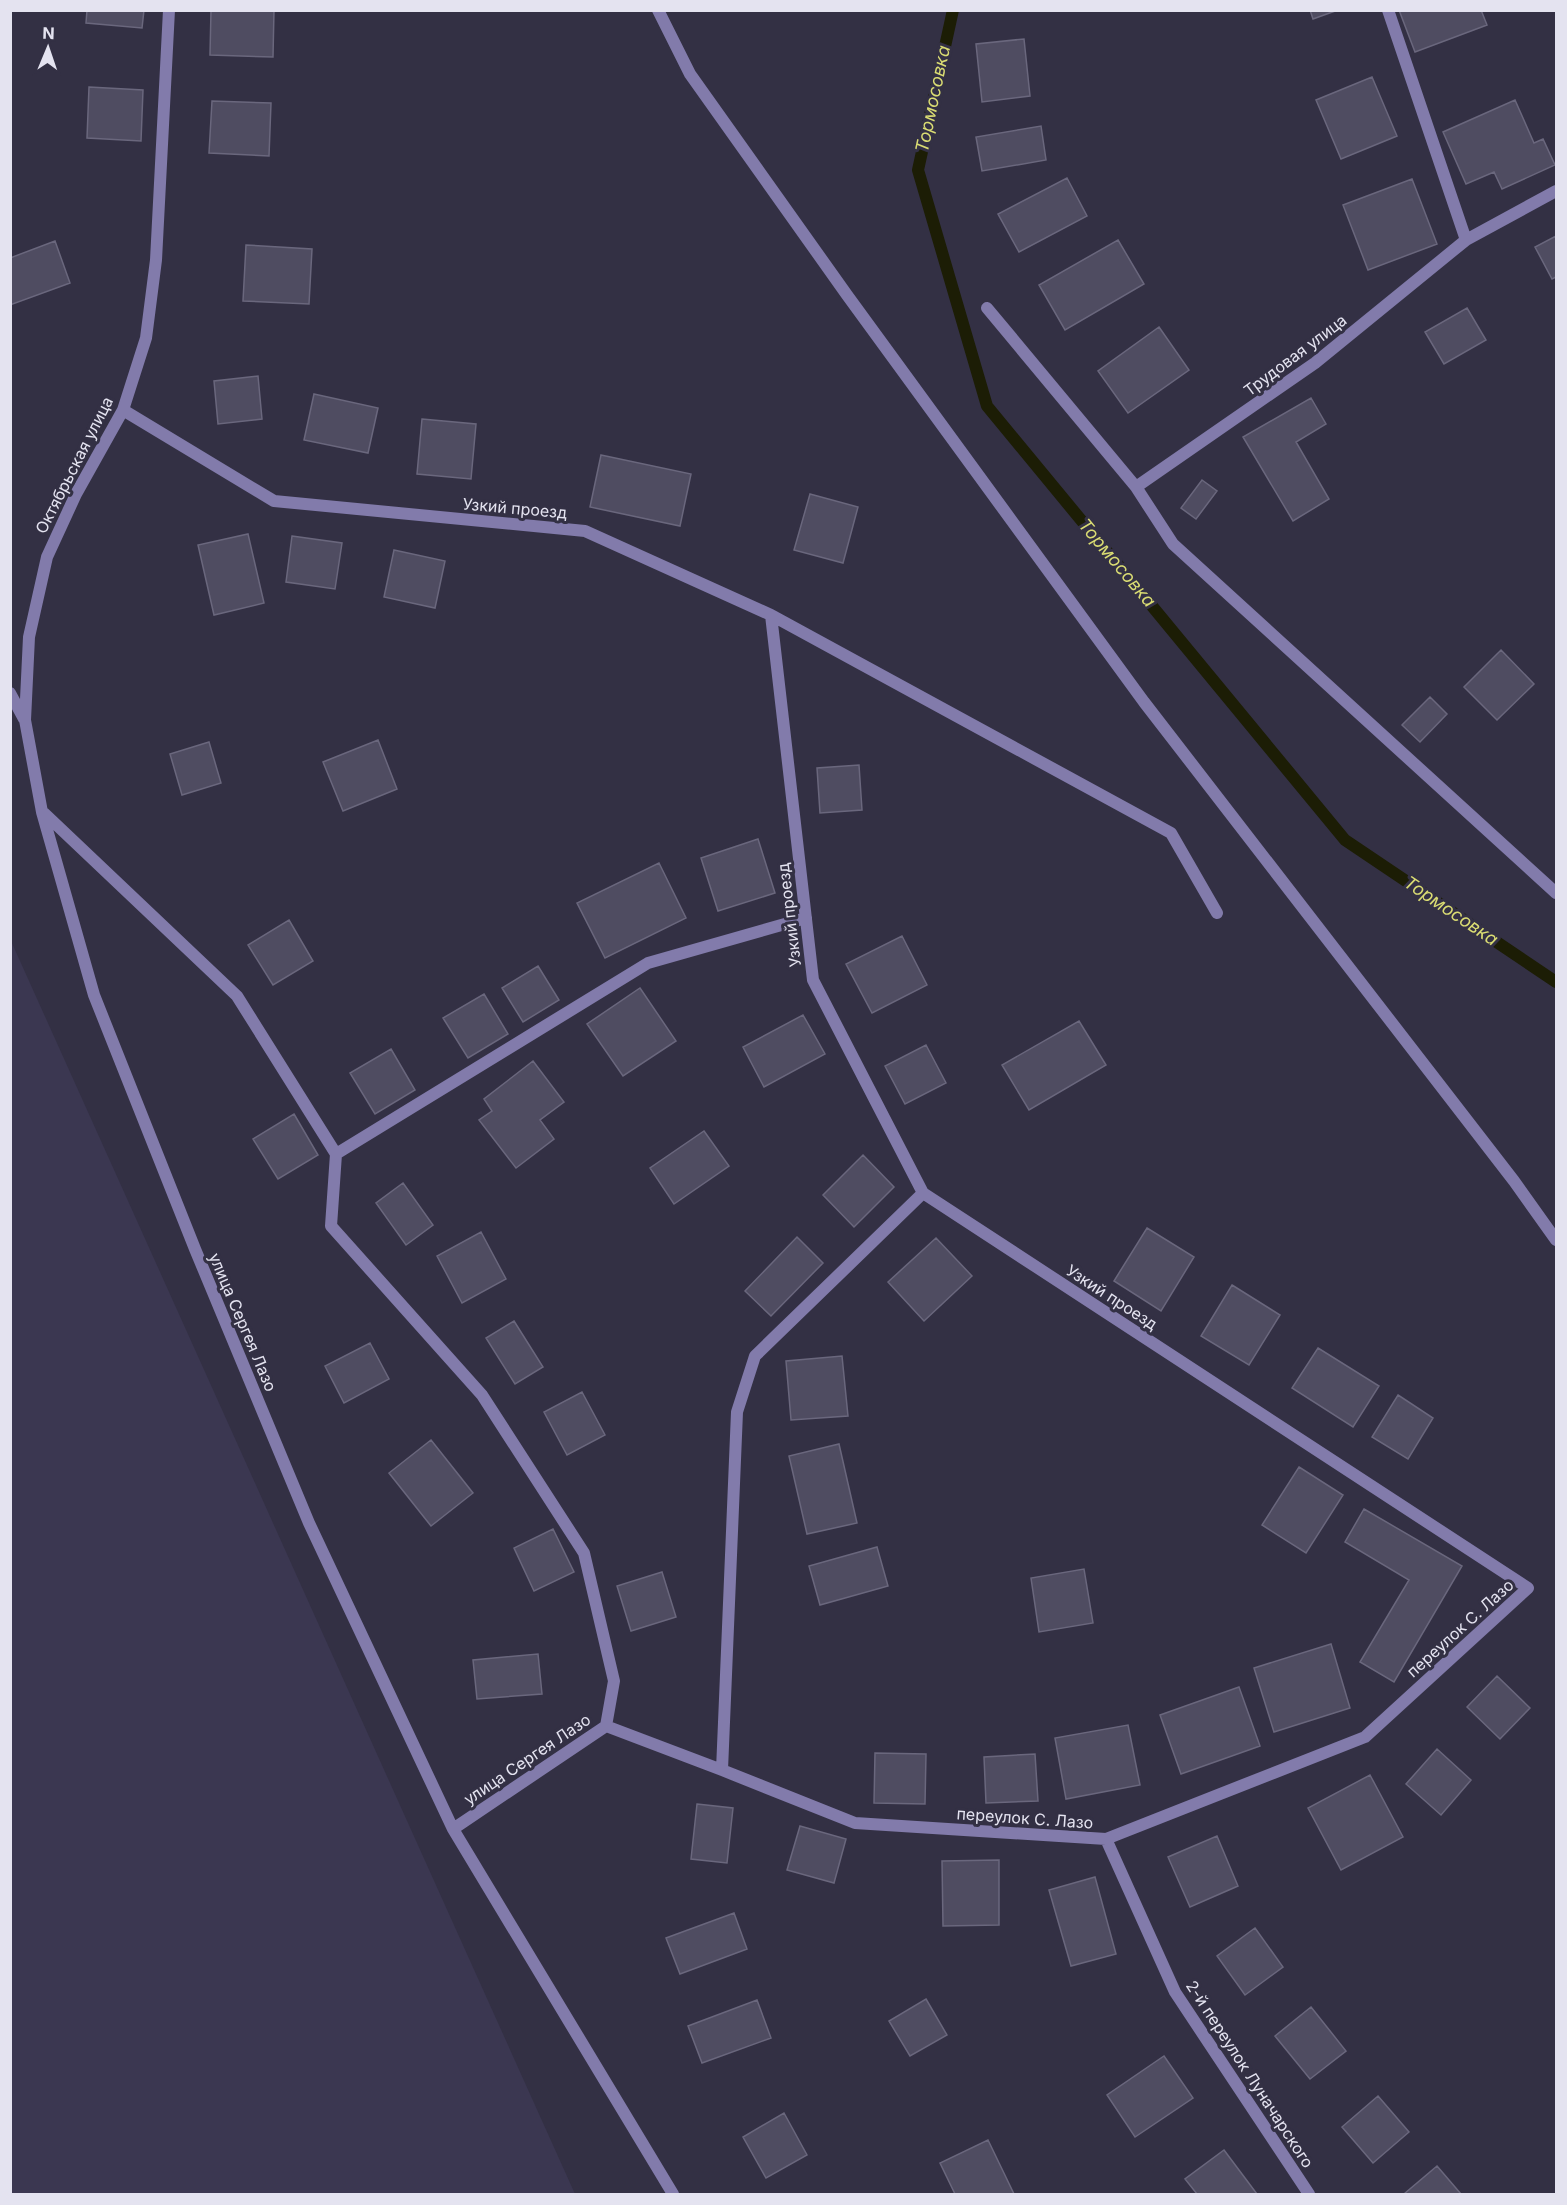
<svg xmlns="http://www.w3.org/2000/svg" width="1567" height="2205" font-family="Inter,sans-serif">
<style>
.built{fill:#3b3751}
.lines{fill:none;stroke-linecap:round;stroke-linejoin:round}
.stream{stroke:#1c1d05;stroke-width:12}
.building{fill:#4f4c61;stroke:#6a677d;stroke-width:1.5}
.service{stroke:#827bab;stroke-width:12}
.minor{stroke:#827bab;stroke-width:12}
.labels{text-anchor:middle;stroke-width:6;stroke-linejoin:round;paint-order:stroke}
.street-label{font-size:16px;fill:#e4e3f0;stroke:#333044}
.water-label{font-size:18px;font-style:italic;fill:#dadc73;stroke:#333044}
</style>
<rect width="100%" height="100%" fill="#333044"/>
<path class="built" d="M11 941 575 2194H11Z"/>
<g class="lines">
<path class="stream" d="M953 10 918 170 987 406 1345 840 1556 982"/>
</g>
<path class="building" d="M87 10H144L142 28 86 23Z
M211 10H274L273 57 210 55Z
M1310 10H1338L1313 19Z
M1399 10H1481L1487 25 1415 52Z
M1024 39 1030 96 982 102 976 44Z
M1372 77 1397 136 1341 159 1316 100Z
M89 87 143 90 141 141 87 138Z
M1515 100 1534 143 1543 139 1555 165 1502 189 1494 172 1466 184 1443 132Z
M212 101 271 103 269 156 209 153Z
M1041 126 1046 160 982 171 976 137Z
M1067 178 1087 216 1019 252 998 214Z
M1412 179 1437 244 1368 270 1343 205Z
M1556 236V277L1552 279 1535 247Z
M1118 240 1144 284 1065 330 1039 285Z
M55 241 70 283 10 305V258Z
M246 245 312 249 309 304 243 301Z
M1467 308 1486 340 1444 364 1425 332Z
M1159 327 1189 370 1128 413 1098 371Z
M258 376 262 419 218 424 214 381Z
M314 394 378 408 368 453 304 440Z
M1311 398 1326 424 1296 442 1329 499 1293 521 1243 437Z
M422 419 476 424 471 479 417 474Z
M601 455 691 474 680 526 590 507Z
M1202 480 1217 491 1196 519 1181 508Z
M810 494 858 507 843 563 794 550Z
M248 534 264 603 214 615 198 545Z
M292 536 342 543 335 589 286 582Z
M394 550 445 561 435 608 384 597Z
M1501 650 1534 684 1497 720 1464 687Z
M1430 697 1447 714 1420 742 1402 725Z
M378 740 397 789 343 811 323 762Z
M209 742 221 783 182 795 170 754Z
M859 765 862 810 820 813 817 768Z
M758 839 775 893 718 911 701 858Z
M659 863 686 918 605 958 577 903Z
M289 920 313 961 273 985 248 945Z
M902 936 927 985 872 1013 846 964Z
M538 966 559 1000 523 1022 502 988Z
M640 988 676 1041 623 1076 587 1024Z
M484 994 508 1034 468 1058 443 1018Z
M803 1015 825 1054 764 1087 743 1047Z
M1079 1021 1106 1065 1029 1110 1002 1065Z
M926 1045 946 1083 905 1104 885 1066Z
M391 1049 415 1090 375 1114 350 1073Z
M533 1061 564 1102 540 1120 554 1139 516 1168 479 1120 492 1111 484 1099Z
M294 1114 318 1155 278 1179 253 1139Z
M704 1131 729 1166 674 1204 650 1168Z
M863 1155 894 1187 854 1227 823 1195Z
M403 1183 433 1225 406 1245 376 1203Z
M1147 1228 1194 1257 1161 1311 1114 1281Z
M481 1232 506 1279 462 1303 437 1256Z
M797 1237 823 1263 771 1316 745 1291Z
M936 1238 972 1276 924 1321 888 1282Z
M1232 1285 1280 1315 1249 1365 1201 1336Z
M514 1321 543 1367 515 1384 486 1338Z
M370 1343 389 1379 344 1403 325 1366Z
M1318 1348 1379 1386 1353 1427 1292 1388Z
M842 1356 848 1416 791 1420 786 1361Z
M582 1392 605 1435 567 1455 544 1412Z
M1398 1395 1433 1418 1408 1459 1372 1437Z
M431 1440 473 1493 431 1526 389 1473Z
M839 1444 857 1523 807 1534 789 1456Z
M1299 1467 1343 1495 1306 1553 1262 1525Z
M1364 1509 1462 1566 1394 1682 1360 1662 1409 1580 1345 1542Z
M553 1529 574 1572 534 1591 514 1548Z
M877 1547 888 1586 820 1605 809 1566Z
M1084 1569 1093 1623 1039 1632 1031 1578Z
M662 1572 676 1617 631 1631 617 1586Z
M1331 1644 1350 1708 1274 1732 1254 1668Z
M538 1654 542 1694 477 1699 473 1660Z
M1497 1676 1530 1708 1500 1739 1467 1707Z
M1239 1687 1260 1746 1181 1774 1160 1715Z
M1128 1725 1140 1785 1066 1799 1055 1738Z
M1437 1749 1471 1780 1441 1815 1406 1784Z
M875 1753 926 1754 925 1804 874 1803Z
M1035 1754 1038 1801 986 1803 984 1757Z
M1370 1775 1403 1837 1341 1870 1308 1808Z
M697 1804 733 1808 727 1863 691 1859Z
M800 1826 846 1839 834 1883 787 1870Z
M1217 1836 1238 1886 1190 1907 1168 1857Z
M999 1860V1925L943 1926 942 1861Z
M1095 1877 1116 1954 1071 1966 1049 1890Z
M734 1913 747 1949 680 1974 666 1938Z
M1255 1928 1283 1967 1245 1995 1217 1956Z
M926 1999 947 2035 910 2056 889 2021Z
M757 2000 771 2038 702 2063 688 2026Z
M1311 2007 1346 2051 1310 2079 1275 2036Z
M1164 2056 1193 2098 1135 2137 1107 2095Z
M1378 2096 1409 2132 1373 2163 1342 2127Z
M784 2113 807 2155 766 2178 743 2137Z
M988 2140 1014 2194H955L940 2163Z
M1224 2150 1257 2194H1197L1185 2179Z
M1437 2166 1461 2194H1404Z"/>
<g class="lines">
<path class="service" d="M658 10 690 74 847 295 1144 702 1514 1181 1556 1240"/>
<path class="minor" d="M169 10 156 260 146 338 123 410 76 494 47 557 29 637 25 720 42 812 94 995 195 1249 309 1523 453 1829 673 2194
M1388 10 1466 240
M987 308 1136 487 1173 544 1556 893
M123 410 274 501 585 531 771 615 813 980 923 1193 1528 1588 1365 1737 1106 1839 855 1823 722 1770 606 1726
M1136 487 1315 363 1466 240 1556 191
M771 615 1171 833 1217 913
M10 693 24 719
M44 813 237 996 336 1154 331 1226 482 1395 584 1553 614 1681 606 1726 453 1829
M336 1154 648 963 806 918
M722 1770 737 1412 755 1356 923 1193
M1106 1839 1175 1992 1309 2194"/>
</g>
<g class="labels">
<g class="street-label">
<text transform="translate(1295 355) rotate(-37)" y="6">Трудовая улица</text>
<text transform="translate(74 465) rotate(-63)" y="6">Октябрьская улица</text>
<text transform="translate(515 508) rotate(5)" y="6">Узкий проезд</text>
<text transform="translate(789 915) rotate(-97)" y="6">Узкий проезд</text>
<text transform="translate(1112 1297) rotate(33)" y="6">Узкий проезд</text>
<text transform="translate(243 1322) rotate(67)" y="6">улица Сергея Лазо</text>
<text transform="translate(1460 1628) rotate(-42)" y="6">переулок С. Лазо</text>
<text transform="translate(527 1759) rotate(-34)" y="6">улица Сергея Лазо</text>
<text transform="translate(1025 1818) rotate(4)" y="6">переулок С. Лазо</text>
<text transform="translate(1250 2074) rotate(57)" y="6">2-й переулок Луначарского</text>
</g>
<g class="water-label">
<text transform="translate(933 99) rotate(-78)" y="6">Тормосовка</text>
<text transform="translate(1117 563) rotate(50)" y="6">Тормосовка</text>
<text transform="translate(1451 911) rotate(34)" y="6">Тормосовка</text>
</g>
</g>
<rect width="1567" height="2205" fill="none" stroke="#e4e3f0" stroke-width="24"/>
<g transform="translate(48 48) rotate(2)" stroke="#333044" stroke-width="4.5" paint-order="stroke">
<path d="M0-4.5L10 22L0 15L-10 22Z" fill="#e4e3f0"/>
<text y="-9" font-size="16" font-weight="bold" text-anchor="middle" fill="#e4e3f0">N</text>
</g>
</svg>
